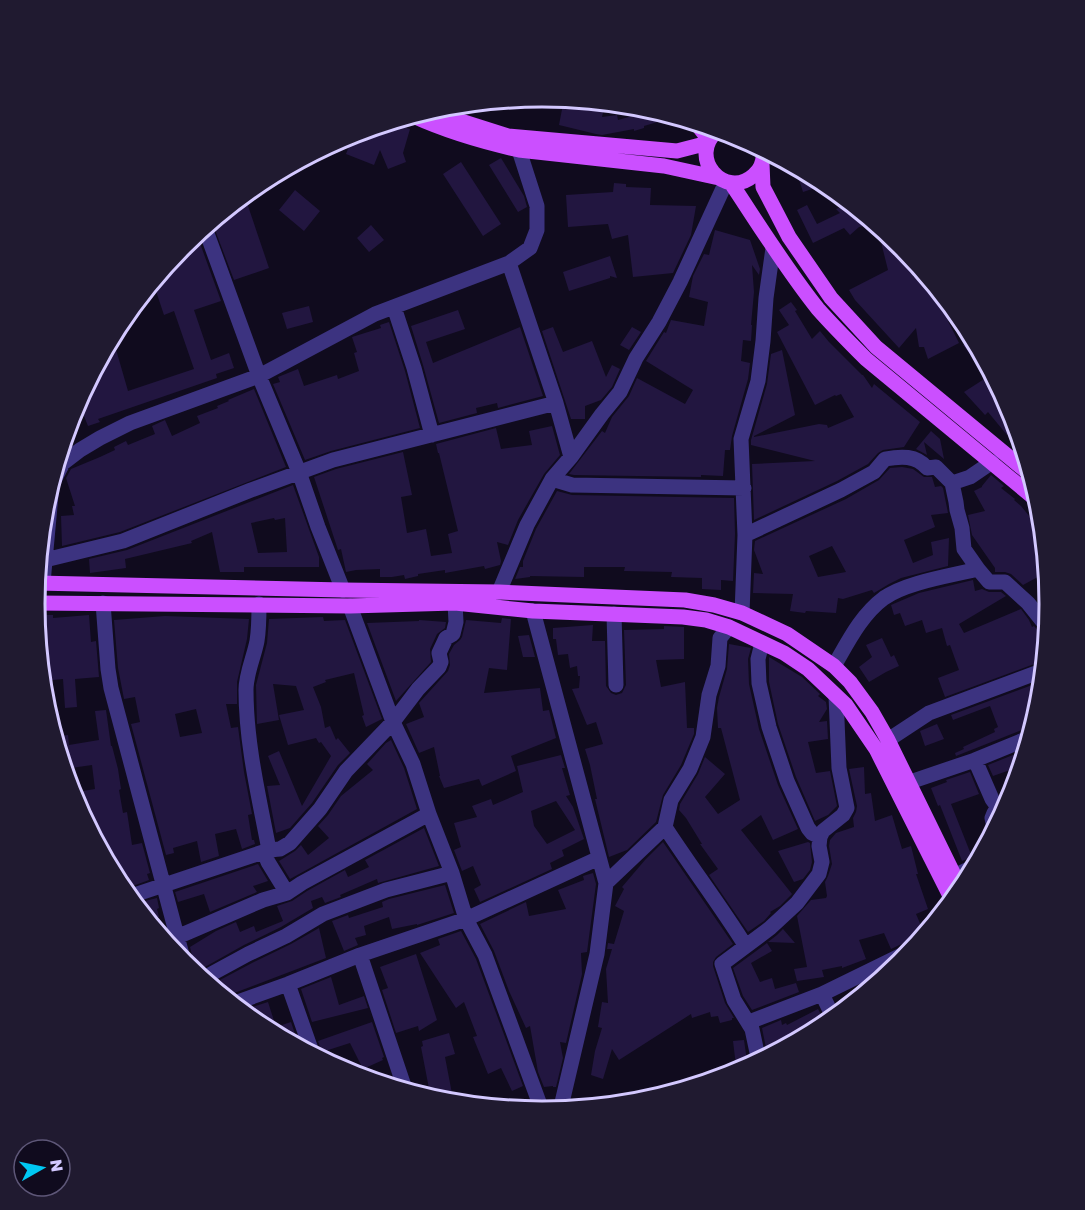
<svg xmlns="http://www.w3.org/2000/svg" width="1085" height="1210" font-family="'Golos Text',sans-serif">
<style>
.building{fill:#221640;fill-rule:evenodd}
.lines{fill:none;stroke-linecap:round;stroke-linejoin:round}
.minor{stroke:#3c3380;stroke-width:15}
.major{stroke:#cb4fff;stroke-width:15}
.rim{fill:none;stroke:#d3c8ff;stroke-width:3}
</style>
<rect width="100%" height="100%" fill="#100b1e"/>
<path class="building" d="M564 99 604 108 602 117 617 115 618 120 643 113 641 107 674 117 644 126V128L634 131V129L602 135 596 134 559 125Z
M395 124 410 129 403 153 406 162 388 169 380 150 374 165 346 154 354 134 382 125 393 130Z
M501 158 524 196 527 207 518 212 489 165Z
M461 162 501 224 483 236 443 174Z
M795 167 825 183 827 184 803 192Z
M614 183 626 184V187L651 188 650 205 696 206 691 235 673 273 633 277 628 235 612 239 608 224 568 227 566 195 613 192Z
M295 190 320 211 304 231 279 210Z
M247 203 269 268 234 280 212 222 227 210Z
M850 203 875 224 859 227 850 235 844 228 813 243 797 210 807 205 817 224 840 213 836 209Z
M371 225 384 240 369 252 357 238Z
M877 226 892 238 896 252 908 253 915 262 913 277 929 279 936 288 935 299 945 298 948 321 959 343 928 359 924 347H919L916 328 899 348 855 300 849 290 888 270Z
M715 230 750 240 760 269 759 275 752 265 754 292 751 325H752L751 341 743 340 741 361 750 363 748 379 732 436 730 450H725L723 476 701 475V477L574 475 569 474 602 431 605 433 612 417 629 396 637 378 685 404 693 390 646 361 664 332 666 333 671 320 704 326 708 302 689 297 693 276 704 254 709 255Z
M197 235 221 301 194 310 211 360 229 353 234 368 216 374 217 378 98 419 100 422 88 426 78 401 106 349 115 346 128 391 194 369 174 311 164 315 153 282 155 280 163 278 161 273 183 246Z
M610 256 617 278 610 276V278L569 291 563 272Z
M791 302 797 310 795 311 812 339 820 331 829 342 862 375H863L872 388 874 384 920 422 904 447 883 450 878 453 868 464 837 481 754 520 752 464 815 461 751 445V440L767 384 771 354 782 350 795 415 754 436V437L819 424 827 425 828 428 854 417 841 394 836 396 835 395 815 405 777 332 789 325 779 310Z
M309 306 313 322 287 329 282 313Z
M458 310 465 329 426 342 433 363 520 327 543 396 498 408 497 403 476 408 477 413 439 423 423 365 411 326Z
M389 322 405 371 420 428 331 451 305 460 273 384 280 382 278 377 298 369 304 386 337 375 338 379 359 371 354 353 357 352 352 337 381 328 380 325Z
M553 327 563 352 592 341 606 377 612 365 620 369 612 387 601 400 585 406V419H571L542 331Z
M632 327 641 332 629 350 620 345Z
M973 338 992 374 987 377 963 345Z
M992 374 1012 411 1022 443 1009 432 1007 435 988 412 985 415 964 392Z
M254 389 286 467 120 532 62 546 61 516 74 515 72 506H75L66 478 71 469 100 457 115 450 114 447 126 441 128 445 155 434 152 426 165 420 172 436 200 423 197 416 218 408 217 406 229 401 228 400Z
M552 426 560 455 544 474 518 520 508 545 497 542 501 561 500 565 485 569 484 566 445 573V570L418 574V576L405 579 404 575 392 577H380V569L356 570 346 572 341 549 338 550 314 477 336 469 403 452 412 495 401 497 407 533 426 529 431 556 452 553 448 534 458 531 439 453H438L436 444 496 428 501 449 532 445 529 431Z
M931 431 940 439 944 459 924 442 927 455 916 449Z
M902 467 913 469 924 477H932L935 487 941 486 943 488 948 513 931 515 935 527 904 540 913 563 933 555 931 542 949 538 948 566 901 578 889 584 874 593 872 590 843 599 838 598 836 613 806 611 805 613 790 611 793 594 753 593 754 573 763 574 754 550 755 541 846 499 879 480 890 468ZM832 546 846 572 818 577 809 556Z
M991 475 1004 486 1001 488 1015 499 1014 500 1021 506 1043 533 1047 572 1023 585 1011 574 1005 572H995V568L972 535 968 515 985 511 974 491 982 487V486Z
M293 485 319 557V567H244V572H220L212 532 191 541 192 543 125 559 126 568 90 573 89 559 127 550ZM274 518 275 520 285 518 287 552 258 553 251 523Z
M557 491 572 495 734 498 735 534 733 581 721 580V590L702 589V578L671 577 672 572 624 571 625 567H584V577L530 576V577L515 579 520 567H523V561L536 529Z
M973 580 975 591 982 589 989 592H1001L1006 596 959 624 964 633 1021 609 1029 620 1032 627 1034 626 1041 634 1047 637 1045 660 945 697 938 678 959 670 950 645 947 646 942 628 926 633 922 620 905 626 900 613 894 615 891 605 919 593Z
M43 615H53V618L89 615 91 642 96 641 99 677 75 679 77 707 65 708 63 679 42 681 38 635H43Z
M165 616 249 619 247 639 237 682V704H226L231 728 238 727 244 772 252 814 248 815 252 840H254L255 844 242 849 236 829 215 834 219 856 201 862 197 841 173 848 174 853 166 855 131 724 140 722 135 697 124 699 118 668 114 620ZM196 709 202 733 180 737 175 714Z
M323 617 324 621 345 620 382 719 366 727 362 716 364 715 354 673 325 680 326 682 313 687 321 707 325 728 330 726 336 740 338 738 350 753 338 765 312 803 290 828 276 833 267 786 280 785 268 756 279 751 302 806 331 756 321 742 319 743 316 738 288 745 279 715 304 710 296 686 273 684 279 720 257 724 256 685 267 643 269 619Z
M502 618 511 619 507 670 489 668 484 693 540 688 543 711 549 710 556 738 511 756 516 771 482 786 479 779 444 788 439 776H440L434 747 419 753 406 724 424 717 419 703 448 671 450 665 449 654 454 645 460 640 462 637 466 620 501 623Z
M419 620 446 622 445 628 437 634 430 649 431 662 396 701 367 623 419 621Z
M593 625 592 641H605L606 686 611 693 616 695 622 693 626 685 624 630 664 629V626L684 627V659L656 660 661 687 685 682 687 728H694V734L681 765 663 795 656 822 627 850 609 857 595 799H597L590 765 585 749 603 744 596 722 587 725 572 689 579 688 580 676H578L577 666 570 668 568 654 558 655 556 639H553V628Z
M529 635 535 657H523L518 636Z
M882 638 891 657 894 655 899 666 886 672 869 682 859 667 872 657 866 645Z
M729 644 751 648 748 659 749 684 759 729 778 785 798 829 773 840 761 815 741 830 792 894 780 906 770 912 771 913 764 921 748 932 709 875 718 869 700 844H702L686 818 679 810 680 804 698 774 705 757 725 774 705 797 718 814 740 800 721 728H718L717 708 719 697 727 669Z
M769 657 802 677 820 694 818 696 826 702 827 709 819 722 827 721 828 739 808 742 816 773 830 771 837 806 828 815 815 821 796 777 778 724 769 682Z
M1043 681 1041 704 1034 728H1027L956 756 955 753 964 749 963 747 995 732 994 729 998 727 990 706 953 720 951 715Z
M106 710 111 746H112L118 769 121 789 119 790 123 813 127 812 132 845 142 843 150 873 147 874 149 880 122 890 73 799 71 793 95 789 92 765 64 769 54 737 68 735 69 745 99 740 95 711Z
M937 724 944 739 925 746 920 731Z
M391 740 404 768 417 809 290 879 279 861 295 851 301 845 308 855 329 838 318 826 328 815 341 796 373 770 367 764 386 743Z
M1023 751 1025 755 1023 763 1010 770 993 776 988 765Z
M561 755 565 768H562L570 795 566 796 573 807 584 839 562 850 564 856 550 863 552 869 480 902 474 889 481 885 473 866 462 871 454 850 461 847 454 823 477 817 472 806 491 799 493 805 523 792 517 766ZM556 801 575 830 547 844 534 826 531 811Z
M864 767 865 794 871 793 875 821 892 815 902 849 911 846 918 874H916L928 909 916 914 925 935 910 940 891 949 884 933 859 940 866 959 842 968V966L822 970 824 977 797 981 794 969 807 967 797 916 811 900 826 898 827 896 825 882 828 876 832 864 829 846 830 840 836 833 854 827 853 818 856 812 857 806 849 769Z
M970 772 979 794 951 804 972 857 962 861 940 805 938 806 931 788 947 782 946 780Z
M424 828 439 866 378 883 377 879 340 895 341 897 325 903 322 897 311 901 313 908 281 927 244 945 196 972 190 947 216 931 236 922 240 932 254 926 256 932 283 921 277 906 292 901 307 891 345 870 348 877 369 867 365 860Z
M663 842 733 944 716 957 713 962V966L725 1003 734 1018H732V1020L720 1023 718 1016 711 1017 710 1012 692 1018 691 1014 619 1060 612 1049 603 1079 591 1075 595 1051 602 1028 598 1027 602 1002 608 1003 606 969 612 949H607L608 943 614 944 624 911 615 906 624 889 622 887 645 860Z
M808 842 810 843 812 862 810 870 803 879 794 882 778 851Z
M258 864 268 881 253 886 257 892 210 912 204 894 178 902 175 892Z
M593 873 596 884 587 952 581 953 582 974 566 1043 560 1042 563 1058 556 1087H553V1086L544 1087 538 1072 530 1026 526 1028 509 991 494 951 480 924 526 902 529 916 566 909 558 890 584 880 583 876Z
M445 885 454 913 417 925V924L392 929 389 917 364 926 366 935 355 938 358 945 344 951 332 921 348 915 349 918 383 907 382 902 389 899Z
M157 898 159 908 157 909 159 917 147 920 138 909 147 907 145 901Z
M319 928 326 958 229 995 224 998 216 991 223 987 220 980 252 963 291 944Z
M783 929 795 943 768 942 777 935Z
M461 931 476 959 523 1086 512 1091 501 1068 488 1074 473 1037 477 1036 464 1002 456 1008 420 953 440 945 438 939Z
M767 943 772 951 751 963 760 982 772 978 775 989 796 983 799 992 752 1010 743 996 733 968Z
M416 954 437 1020 419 1031 418 1026 396 1033 382 990 388 988 380 967Z
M331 977 339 1005 364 996 368 1008 312 1022 301 989Z
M268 1002 276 1027 291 1022 297 1040 289 1043 260 1027 245 1015 243 1010Z
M818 1009 824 1020 798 1034 801 1040 768 1058 762 1028 781 1020 782 1025 786 1023 787 1025Z
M372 1022 384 1057 382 1058 383 1060 363 1069 350 1043 322 1052 318 1041Z
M449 1033 455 1054 445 1057 454 1104 443 1103 431 1099 421 1047 423 1046 422 1041Z
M744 1040 748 1068 737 1074 733 1041Z"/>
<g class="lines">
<path class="minor" d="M205 228 259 376 299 472 318 527 343 590
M509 263 556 403 571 457
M394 307 414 368 432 435
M552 479 572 485 744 488
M952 483 956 502 957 510 962 528 964 549 978 569 989 582H1005L1028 603 1048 628
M745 535 841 490 874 472 885 459C901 456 916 455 927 468L936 467 952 483 970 477 992 462
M45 560 123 541 251 490 333 460 556 403
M43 583 52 484 63 463 80 450 100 438 130 423 259 376 375 314 509 263 530 248 537 230V206L519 150
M499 592 527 525 552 479 571 457 602 414 620 392 636 358 659 322 680 282 726 182
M103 603 108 669 111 688 185 966
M259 604C259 616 259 629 257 641 254 657 246 673 246 690 246 744 259 797 269 850L266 857 268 862 287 893
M350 606 393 722 413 764 429 814 452 873 466 919 485 955 543 1113
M533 611 606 883 597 954 560 1111
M742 613 745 535 741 439 758 381 763 341 766 298 773 248
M614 614 616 685
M762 643 758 659 759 683 769 727 787 781 808 828 812 833 820 837
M834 666C848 642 861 615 884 598 907 582 950 576 978 569
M888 740 929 713 1044 670
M975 760 992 799 1000 810
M910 782 975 760 1031 737
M665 827C691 867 720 905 745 945
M995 832 992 818 994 813 1000 810 1006 811
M954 876 977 865
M606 883 665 827 671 800 690 769 703 737 709 695 718 666 720 638 729 627
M128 897 269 850 280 849 290 843 320 809 346 771 393 722 418 689 439 667 441 662 439 653 446 638 453 634 456 622 455 603
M177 937 263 900 287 893 302 883 429 814
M360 955 406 1092
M202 979 248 954 286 936 323 914 386 890 452 873
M288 984 313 1055
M822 994 834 1019
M232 1004 288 984 360 955 466 919 599 858
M749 1022 822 994 914 949
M759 1062 752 1029 734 1000 722 964 770 928 797 903 819 874 822 862 819 846 820 837 823 831 843 815 847 808 839 768 836 696"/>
<path class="major" d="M429 111 508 136 677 151 708 143
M413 116C446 131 483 142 519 150L664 166 719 178
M696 123 709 140
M718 130C686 157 725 201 754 175 761 169 764 159 763 150
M762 164 763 187 774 208 789 237 831 298 876 347 1032 476
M731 183C759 225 786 269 818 309 833 326 850 343 866 359L1039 502
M37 583 343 590 499 592 685 600 714 605 742 613 787 634 834 666 850 682 872 712 888 740 962 891
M35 603 350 606 455 603 533 611 683 617 706 620 729 627 784 653 808 669 846 705 876 749 953 902"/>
</g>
<path d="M0 0H1085V1210H0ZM45 604a497 497 0 1 1 994 0a497 497 0 1 1-994 0Z" fill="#201a30" fill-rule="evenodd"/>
<path class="rim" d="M45 604a497 497 0 1 1 994 0a497 497 0 1 1-994 0Z"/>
<g transform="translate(42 1168) rotate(81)"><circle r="28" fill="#100b1e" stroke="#5e5778" stroke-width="1.5"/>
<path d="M0-4.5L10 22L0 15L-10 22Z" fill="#00c8f3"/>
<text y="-9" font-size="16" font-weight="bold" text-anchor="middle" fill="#d3c8ff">N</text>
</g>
</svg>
